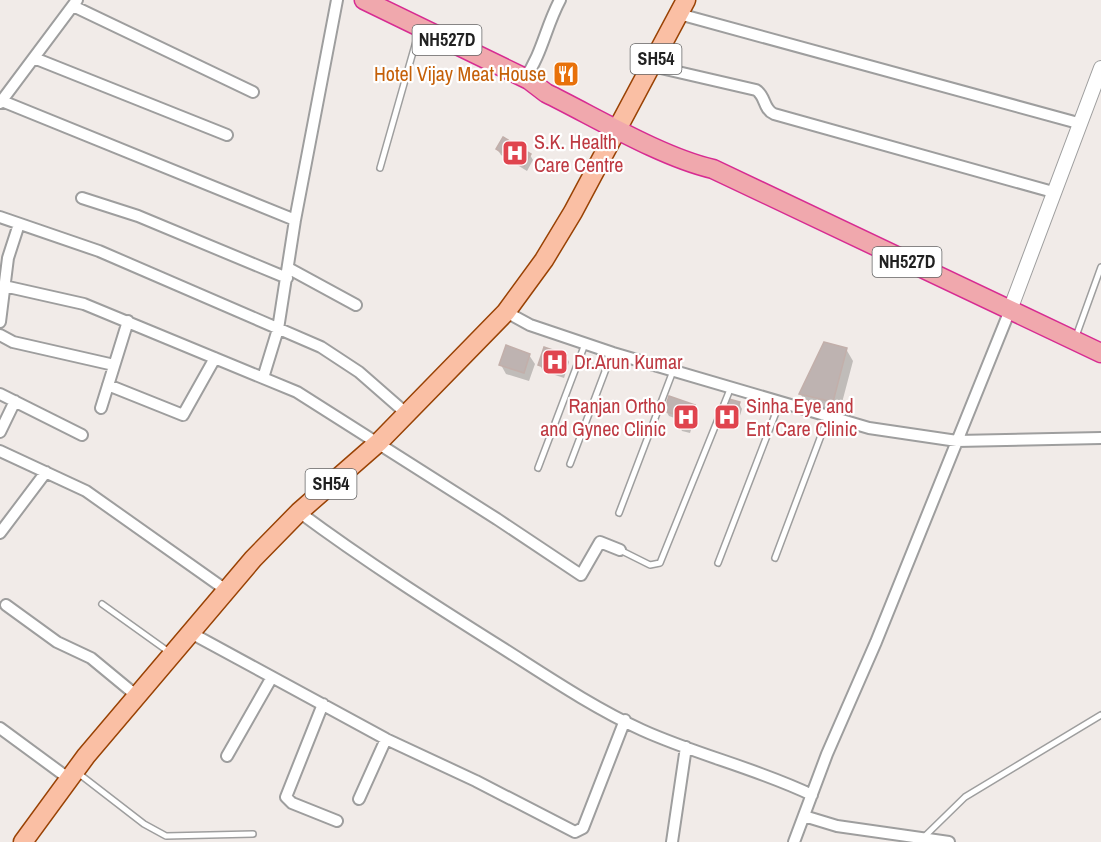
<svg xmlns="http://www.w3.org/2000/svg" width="1101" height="842" font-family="'Archivo Narrow',sans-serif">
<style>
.shadow{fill:#0003}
.building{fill:#beb3b1;stroke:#c2afaa;stroke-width:1.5}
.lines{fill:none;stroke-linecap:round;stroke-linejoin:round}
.service-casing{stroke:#9e9e9e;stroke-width:8}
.minor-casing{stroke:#9e9e9e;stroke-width:14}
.tertiary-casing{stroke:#9e9e9e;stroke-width:16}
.primary-casing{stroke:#994204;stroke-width:21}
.trunk-casing{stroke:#d72c92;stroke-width:21}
.service{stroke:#fff;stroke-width:5}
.minor{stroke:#fff;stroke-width:10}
.tertiary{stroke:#fff;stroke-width:14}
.primary{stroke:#fabfa4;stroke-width:18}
.trunk{stroke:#f0a8ad;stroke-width:18}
.labels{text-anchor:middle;stroke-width:4.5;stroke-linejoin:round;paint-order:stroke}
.shield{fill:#fff;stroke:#646464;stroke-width:1.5}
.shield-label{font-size:18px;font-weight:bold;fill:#212121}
.food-label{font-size:20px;fill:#c56008;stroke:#fff;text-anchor:end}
.health-label{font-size:20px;fill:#be3a42;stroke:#fff;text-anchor:start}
</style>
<rect width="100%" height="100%" fill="#f1ebe8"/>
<path class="shadow" d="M497 149 530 155 533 160 527 171 501 155Z
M846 349 853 361 839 414 807 405 800 393Z
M529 355 535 364 529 381 506 374 501 365Z
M566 356 569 362 564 378 543 371 540 365Z
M739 403 742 409 736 429 727 426 723 420Z
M694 406 697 411 690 433 682 431 679 425 680 420 669 416 666 411Z"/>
<path class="building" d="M503 137 531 154 524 166 496 149Z
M824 342 847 348 833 402 799 394Z
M506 345 530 354 524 373 499 365Z
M544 347 567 355 561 373 538 365Z
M669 396 695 405 687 428 677 425 680 416 664 411Z
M729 399 740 402 733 424 722 420Z"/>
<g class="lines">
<g class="service-casing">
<path id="service" d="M380 168 419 31
M1075 339 1101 267
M570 464 612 353
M538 468 585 344
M619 513 673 371
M620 550 650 565 660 563 731 387
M775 558 828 417
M718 563 780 402
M102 604 169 652
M78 773 144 824 166 836 253 834
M923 838 965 797 1101 715"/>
</g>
<g class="minor-casing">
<path id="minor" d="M73 6 253 92
M679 14 1078 123
M34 58 227 135
M652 66 756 90C766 96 763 109 774 114L1053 192
M525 78C542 54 546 26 560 0
M2 101 295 220
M0 103 77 0
M82 198 138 216 287 278
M0 217 99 251 321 347 359 372 407 414
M288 268 356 305
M4 286 84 304 297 392 497 519 581 575 600 542 620 550
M506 312 530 325 613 353 869 428 957 441 1101 438
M0 322 8 258 19 224
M0 335 13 342 114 365
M263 378 278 329 295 220 337 0
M108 385 183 415 215 358
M0 394 82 435
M101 408 128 321
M0 432 15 401
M0 451 86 491 226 590
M299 512C365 561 434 605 504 649 548 677 594 708 642 730 697 755 756 768 812 795
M0 533 46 472
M6 605 57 642 91 658 137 696
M191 633 386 739 476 781 575 832 583 828 625 720
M323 704 286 797 292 803 337 821
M0 728 68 778
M227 756 272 677
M359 799 386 739
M804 816 837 826 949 842
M672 842 686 747
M794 842 827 754 876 642 1010 310"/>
</g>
<g class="tertiary-casing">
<path id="tertiary" d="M1010 310 1101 68"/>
</g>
<g class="primary-casing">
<path id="primary" d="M23 842 86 756 253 559 299 512 379 442 506 312 544 260 573 212 686 0"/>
</g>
<g class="trunk-casing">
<path id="trunk" d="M364 0 529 80 546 93C595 117 661 157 713 169L1101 353"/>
</g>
<use href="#service" class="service"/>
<use href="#minor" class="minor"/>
<use href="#tertiary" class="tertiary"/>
<use href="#primary" class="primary"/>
<use href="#trunk" class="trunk"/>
</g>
<defs>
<g id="restaurant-square" transform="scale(1.35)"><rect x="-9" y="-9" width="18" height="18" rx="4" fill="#e8710a" stroke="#fff"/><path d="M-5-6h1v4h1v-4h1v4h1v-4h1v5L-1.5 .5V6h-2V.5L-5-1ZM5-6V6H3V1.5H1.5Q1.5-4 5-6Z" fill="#fff"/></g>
<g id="hospital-square" transform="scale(1.35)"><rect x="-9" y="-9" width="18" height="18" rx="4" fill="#e0444e" stroke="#fff"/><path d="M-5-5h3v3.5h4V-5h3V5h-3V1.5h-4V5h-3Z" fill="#fff"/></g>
</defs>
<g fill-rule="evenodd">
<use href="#restaurant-square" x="566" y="74"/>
<use href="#hospital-square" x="515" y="153"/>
<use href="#hospital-square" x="555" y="362"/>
<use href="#hospital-square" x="686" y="417"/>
<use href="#hospital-square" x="727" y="417"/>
</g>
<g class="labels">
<g class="shield">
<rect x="412.5" y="25" width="69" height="30" rx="4.5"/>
<rect x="630.5" y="44" width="51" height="30" rx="4.5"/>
<rect x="872.5" y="247" width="69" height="30" rx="4.5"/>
<rect x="305.5" y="469" width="51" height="30" rx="4.5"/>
</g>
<g class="shield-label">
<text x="447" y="46">NH527D</text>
<text x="656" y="65">SH54</text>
<text x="907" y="268">NH527D</text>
<text x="331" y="490">SH54</text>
</g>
<g class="food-label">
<text x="546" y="81">Hotel Vijay Meat House</text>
</g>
<g class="health-label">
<text x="534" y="149">S.K. Health<tspan x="534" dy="23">Care Centre</tspan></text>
<text x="574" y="369">Dr.Arun Kumar</text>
<text x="666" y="413" text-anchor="end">Ranjan Ortho<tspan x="666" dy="23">and Gynec Clinic</tspan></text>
<text x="746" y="413">Sinha Eye and<tspan x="746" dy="23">Ent Care Clinic</tspan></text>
</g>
</g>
</svg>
